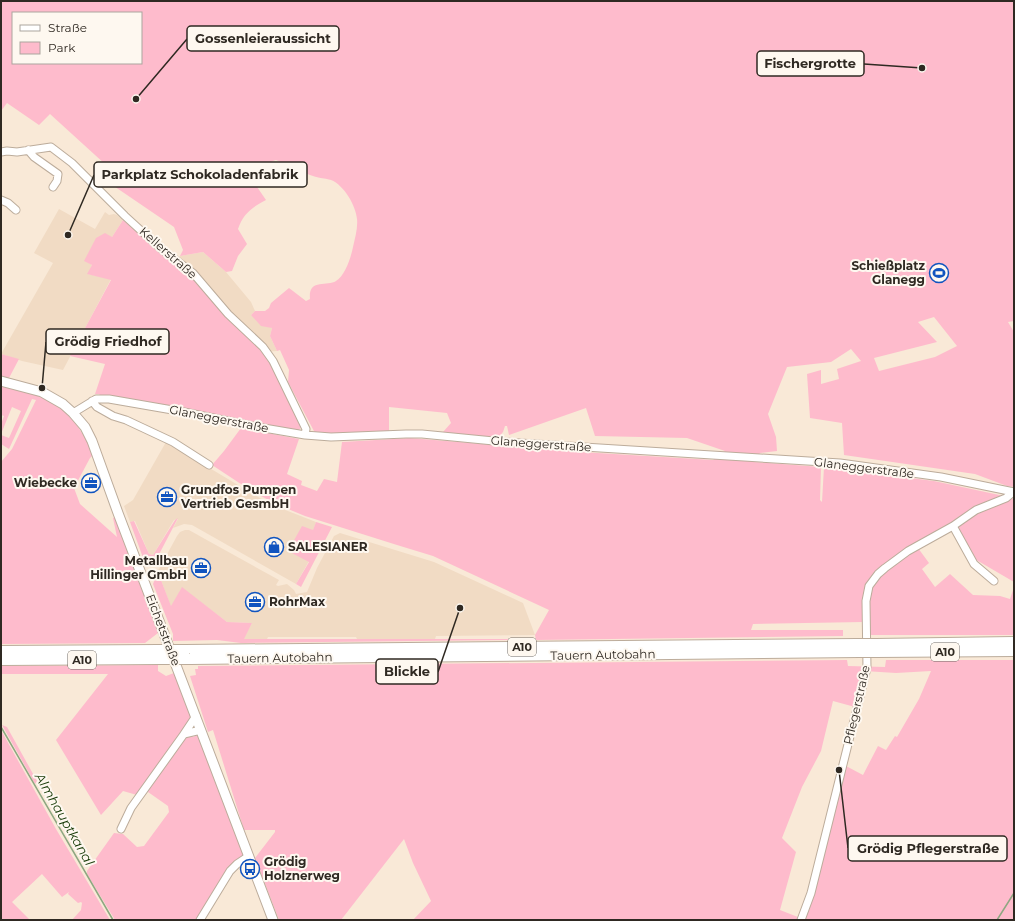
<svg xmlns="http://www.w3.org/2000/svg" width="1015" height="921" font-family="Montserrat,sans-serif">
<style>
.built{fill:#f1dbc4}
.green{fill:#febbcc;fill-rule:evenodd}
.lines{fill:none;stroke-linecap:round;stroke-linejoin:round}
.stream{stroke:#8ea781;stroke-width:1.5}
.minor-casing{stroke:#bcac9b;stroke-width:9}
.major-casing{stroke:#bcac9b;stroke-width:11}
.highway-casing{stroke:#bcac9b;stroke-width:12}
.minor{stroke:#fff;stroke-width:7}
.major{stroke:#fff;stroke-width:9}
.highway{stroke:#fff;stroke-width:10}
.highway-bridge-casing{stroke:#bcac9b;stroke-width:12;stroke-linecap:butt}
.highway-bridge{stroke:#fff;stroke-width:10}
.labels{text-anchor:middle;stroke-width:4;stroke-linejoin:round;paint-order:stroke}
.shield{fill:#fef8f0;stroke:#6d6760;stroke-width:1}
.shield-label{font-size:11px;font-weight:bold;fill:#2f2922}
.street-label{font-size:12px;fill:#2f2922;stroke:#fef8f0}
.poi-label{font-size:12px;font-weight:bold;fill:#2f2922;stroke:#fef8f0;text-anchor:start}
.water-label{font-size:13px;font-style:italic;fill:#153905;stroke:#fef8f0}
.leader{fill:none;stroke:#2f2922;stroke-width:1.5}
.callout-dot{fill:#2f2922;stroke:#fef8f0;stroke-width:1.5}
.callout{fill:#fef8f0;stroke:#2f2922;stroke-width:1.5}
.callout-label{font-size:13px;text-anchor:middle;font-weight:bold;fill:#2f2922}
</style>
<rect width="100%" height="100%" fill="#f9e9d7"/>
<path class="built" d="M59 209 95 229 105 212 109 215 114 214 117 215 123 220 112 237 85 260 92 265 88 274 111 279 63 370 22 361 1 354 53 263 34 253Z
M203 252 226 272 251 302 255 311 251 315 272 328 270 336 277 351 262 352 218 306 200 285 174 263 180 256Z
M166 442 270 504 316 522 313 531 289 551 309 561 296 584 192 525 184 524 173 528 178 519 174 520 153 555 149 554 135 521 130 522 124 506 133 500Z
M185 530H189L205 539 279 580 276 585 278 586 287 584 294 590 296 594 307 592 317 568 334 536 340 533 434 562 523 603 535 635 436 636 435 639H357L356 637H268L267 639H243L252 623 227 622 182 588 171 607 161 580 155 579 154 574 159 569 177 536 180 532Z"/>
<path class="green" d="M1 1H1014V321L1008 322 1014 332V487L1007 486 975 474 844 455 842 423 810 418 807 374 821 370V384L839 379 837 369 861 361 851 349 831 362 787 367 768 414 776 437 777 451 760 453 754 462 821 467 820 500 822 502 824 467 934 481 1004 496 903 552 867 585 863 597V622L753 624 751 630H843V636L536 640 535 635 549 610 433 556 397 545 305 516 276 504 250 490 212 465 224 451 241 428 299 439 287 474 302 481 301 485 317 491 324 479 337 482 342 442 410 438 581 452 713 460 725 451 687 438 595 436 586 408 509 435 507 426H505L503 432 497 439 444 434 443 432 451 423 447 413 389 407V431L331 434 315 433 288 382 289 370 280 350 277 351 270 336 272 328 261 326 251 315 255 311H265L269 308 271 303 289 288 306 301 310 299C308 278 327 287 336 281 345 276 351 257 353 247 355 238 358 228 357 219 356 206 344 185 331 180 324 178 317 178 310 175 299 171 287 165 276 160 262 165 259 167 253 181L266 200C252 207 243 214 238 229L247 244 238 256 232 271 226 272 203 252 180 256 183 250 174 227 105 180 109 175 106 165 50 114 39 125 7 103 1 111ZM13 13H141V63H13ZM934 317 957 346 935 357 879 371 874 358 937 342 918 322Z
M123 220 155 247 187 272 262 352 273 368 301 426 300 429 297 431 290 430 118 397 100 395 99 394H95L105 364 70 356 111 280 87 274 92 265 84 261 96 238 105 233 112 237Z
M1 354 19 359 9 378 1 376Z
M1 385C15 389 30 392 43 398 68 409 83 430 93 455L90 458 74 488 80 504 117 537 113 518 115 517 158 633 145 643 1 644V462L12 449 36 400 32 399 9 449 1 444V435L9 438 21 411 12 407 1 434V424L4 416 1 415Z
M1014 498V582L973 558 956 527C977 513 990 506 1014 498Z
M178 518 155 562 152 565 146 566 130 522 134 521 149 554 153 555 175 520Z
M316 522 332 527 301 587 296 584 309 562 288 551 302 526 313 530Z
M918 548 929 563 922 569 935 587 950 574 973 595 1000 596 1010 599 1014 587V635H869C869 624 867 612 868 601 871 575 898 561 918 548Z
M155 579 161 580 171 606 182 587 227 622 252 623 244 639H513V640L241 643 217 640 173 641V634L153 584Z
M847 660 848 666 885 667 886 660H1014V920H413L431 901 413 863 404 839 341 920H279L255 858 275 832V830H244L213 730 208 732 190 676 196 675 195 669H198V666ZM864 671 896 673 931 671 919 699 897 737 895 736 886 750 878 746 863 775 846 766 803 919 780 910 796 852 782 838 802 787 821 751 833 701 855 707Z
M158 665V671L166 676 174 673 191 718 186 724 193 737 199 734 244 853 198 920H115L87 874V871L114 833 123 834 137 847 144 846 169 812 168 806 148 792 137 795 123 791 101 815 56 740 108 674H1V666Z
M2 725 7 727 37 781 35 784Z
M1 730 56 829 110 920H72L81 910 82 903 81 902 78 903 68 894 69 892 62 897 42 874 12 902 30 920H1Z"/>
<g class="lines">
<path class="stream" d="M1 727 113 920
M997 920 1014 893"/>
<g class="minor-casing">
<path id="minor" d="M28 150 34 157 58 174 57 181 53 187
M1 152 7 151 17 152 51 147 72 163 125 216 160 248 193 273 228 314 263 347 273 361 306 429 305 435
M1 200 8 203 16 210
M92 401 97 407 113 416 126 420 173 442 209 465
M73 413 96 399H109L184 412 258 427 305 435 331 437 406 434H422L504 442 840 463 941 477 1014 492
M953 526 974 564 994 581
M184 734 196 716
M121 829 131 808 184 734 201 730
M200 920 230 871 237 864 249 856
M801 920 811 893 867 668 866 601 869 586 878 574 885 568 908 551 953 526 976 510 1006 498 1013 492"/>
</g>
<g class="major-casing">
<path id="major" d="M1 381 42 392 63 404 73 413 85 427 92 441 118 513 273 920"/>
</g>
<g class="highway-casing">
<path id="highway" d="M876 644 1014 642
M186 650 858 644
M1 651 159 650
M875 652 1014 651
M190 659 859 652
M1 660 162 659"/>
</g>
<use href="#minor" class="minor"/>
<use href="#major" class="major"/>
<use href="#highway" class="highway"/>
<g class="highway-bridge-casing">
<path id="highway-bridge" d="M858 644H876
M159 650H186
M859 652H875
M162 659H190"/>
</g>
<use href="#highway-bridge" class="highway-bridge"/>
</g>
<defs>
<g id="stadium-ring" transform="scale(1)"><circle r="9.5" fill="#fef8f0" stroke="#1154bf" stroke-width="1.5"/><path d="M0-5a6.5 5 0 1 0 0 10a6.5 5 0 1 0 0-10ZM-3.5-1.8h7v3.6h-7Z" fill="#1154bf"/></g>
<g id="office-ring" transform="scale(1)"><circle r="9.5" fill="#fef8f0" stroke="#1154bf" stroke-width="1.5"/><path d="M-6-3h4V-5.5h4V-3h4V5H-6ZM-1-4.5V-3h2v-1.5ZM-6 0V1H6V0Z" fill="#1154bf"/></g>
<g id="shop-ring" transform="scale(1)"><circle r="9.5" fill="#fef8f0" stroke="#1154bf" stroke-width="1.5"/><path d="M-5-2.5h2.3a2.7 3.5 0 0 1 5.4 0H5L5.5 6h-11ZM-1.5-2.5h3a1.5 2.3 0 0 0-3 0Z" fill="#1154bf"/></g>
<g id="bus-ring" transform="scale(1)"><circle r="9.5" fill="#fef8f0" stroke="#1154bf" stroke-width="1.5"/><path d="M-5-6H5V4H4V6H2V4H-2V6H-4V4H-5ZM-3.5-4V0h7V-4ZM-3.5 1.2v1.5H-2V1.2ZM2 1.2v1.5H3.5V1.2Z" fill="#1154bf"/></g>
</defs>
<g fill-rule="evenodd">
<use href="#stadium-ring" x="939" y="273"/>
<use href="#office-ring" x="91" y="483"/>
<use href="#office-ring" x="167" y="497"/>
<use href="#shop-ring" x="274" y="547"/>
<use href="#office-ring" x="201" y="568"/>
<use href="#office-ring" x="255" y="602"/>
<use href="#bus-ring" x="250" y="869"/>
</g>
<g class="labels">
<g class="shield">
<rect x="508" y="638" width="28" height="18" rx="3"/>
<rect x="931" y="643" width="28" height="18" rx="3"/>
<rect x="68" y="651" width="28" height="18" rx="3"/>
</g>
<g class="shield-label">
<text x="522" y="651">A10</text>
<text x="945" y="656">A10</text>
<text x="82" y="664">A10</text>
</g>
<g class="street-label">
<text transform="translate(168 253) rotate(41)" y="4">Kellerstraße</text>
<text transform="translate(219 419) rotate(11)" y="4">Glaneggerstraße</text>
<text transform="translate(541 444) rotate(4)" y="4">Glaneggerstraße</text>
<text transform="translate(864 468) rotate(7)" y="4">Glaneggerstraße</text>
<text transform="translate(163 630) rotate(69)" y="4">Eichetstraße</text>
<text transform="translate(603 655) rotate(-1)" y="4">Tauern Autobahn</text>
<text transform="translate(280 658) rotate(-1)" y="4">Tauern Autobahn</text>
<text transform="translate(857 705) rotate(-77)" y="4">Pflegerstraße</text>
</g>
<g class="poi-label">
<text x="925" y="270" text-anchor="end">Schießplatz<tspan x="925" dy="14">Glanegg</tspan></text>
<text x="77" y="487" text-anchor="end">Wiebecke</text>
<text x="181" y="494">Grundfos Pumpen<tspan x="181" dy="14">Vertrieb GesmbH</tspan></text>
<text x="288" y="551">SALESIANER</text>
<text x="187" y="565" text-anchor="end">Metallbau<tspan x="187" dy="14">Hillinger GmbH</tspan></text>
<text x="269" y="606">RohrMax</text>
<text x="264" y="866">Grödig<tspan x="264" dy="14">Holznerweg</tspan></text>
</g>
<g class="water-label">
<text transform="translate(65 819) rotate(60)" y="5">Almhauptkanal</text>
</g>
</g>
<path class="leader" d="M136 99L187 39M922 68L864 64M68 235L94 175M42 388L46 342M460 608L438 672M839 770L848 848"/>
<g class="callout-dot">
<circle cx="136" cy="99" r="4"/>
<circle cx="922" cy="68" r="4"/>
<circle cx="68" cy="235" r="4"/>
<circle cx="42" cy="388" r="4"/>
<circle cx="460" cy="608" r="4"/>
<circle cx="839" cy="770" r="4"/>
</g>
<g class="callout">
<rect x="187" y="26" width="152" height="25" rx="4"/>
<rect x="757" y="51" width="107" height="25" rx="4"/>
<rect x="94" y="162" width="213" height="25" rx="4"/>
<rect x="46" y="329" width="123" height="25" rx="4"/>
<rect x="376" y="659" width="62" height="25" rx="4"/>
<rect x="848" y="836" width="159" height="25" rx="4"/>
</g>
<g class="callout-label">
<text x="263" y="43">Gossenleieraussicht</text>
<text x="810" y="68">Fischergrotte</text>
<text x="200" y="179">Parkplatz Schokoladenfabrik</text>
<text x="108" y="346">Grödig Friedhof</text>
<text x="407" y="676">Blickle</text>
<text x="928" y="853">Grödig Pflegerstraße</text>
</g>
<rect width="1015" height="921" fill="none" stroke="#2f2922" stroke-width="4"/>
<rect x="12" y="12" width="130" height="52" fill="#fef8f0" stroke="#aba59e"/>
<rect x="20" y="25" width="20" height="6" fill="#ffffff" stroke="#aba59e"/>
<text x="48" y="32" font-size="12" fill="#2f2922">Straße</text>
<rect x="20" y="42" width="20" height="12" fill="#febbcc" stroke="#aba59e"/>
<text x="48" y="52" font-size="12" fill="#2f2922">Park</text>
</svg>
